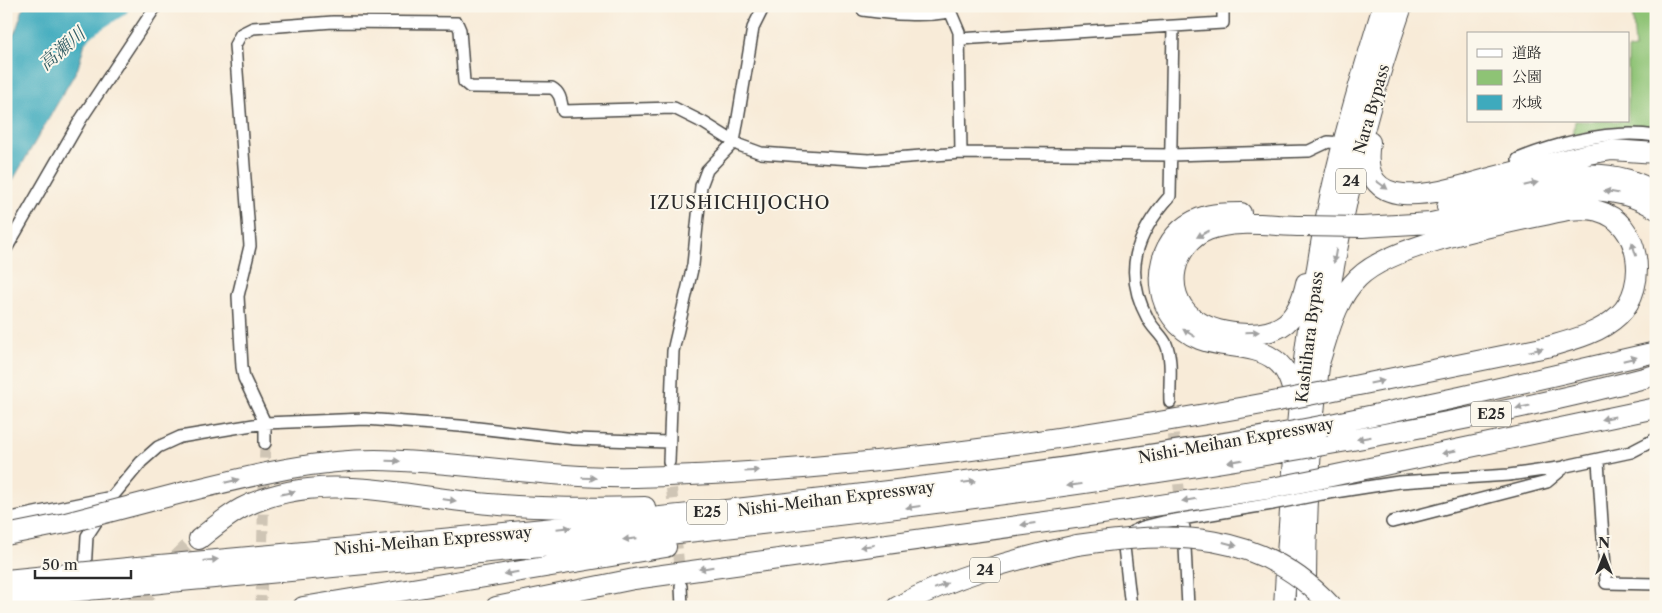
<svg xmlns="http://www.w3.org/2000/svg" width="1662" height="613" font-family="'Libre Caslon Text','Noto Serif JP',serif">
<style>
.green{fill:#8ec375;stroke:#5c7750}
.water{fill:#3eaabd;stroke:#346a74}
.lines{fill:none;stroke-linecap:round;stroke-linejoin:round}
.river{stroke:#3eaabd;stroke-width:22}
.street-tunnel{stroke:#cfc5b5;stroke-width:11;stroke-dasharray:11 5.5;stroke-linecap:butt}
.highway-tunnel{stroke:#cfc5b5;stroke-width:20;stroke-dasharray:20 10;stroke-linecap:butt}
.street-casing{stroke:#4a4845;stroke-width:14}
.highway-casing{stroke:#4a4845;stroke-width:22}
.street{stroke:#fff;stroke-width:11}
.highway{stroke:#fff;stroke-width:20}
.street-bridge-casing{stroke:#4a4845;stroke-width:14;stroke-linecap:butt}
.highway-bridge-casing{stroke:#4a4845;stroke-width:22;stroke-linecap:butt}
.street-bridge{stroke:#fff;stroke-width:11}
.highway-bridge{stroke:#fff;stroke-width:20}
.oneway{fill:#a0a0a0}
.labels{text-anchor:middle;stroke-width:4;stroke-linejoin:round;paint-order:stroke}
.shield{fill:#fbf7ec;stroke:#696865;stroke-width:1}
.shield-label{font-size:15px;font-weight:bold;fill:#2b2b2b}
.street-label{font-size:16px;fill:#2b2b2b;stroke:#fbf7ec}
.water-label{font-size:18px;font-style:italic;fill:#335e65;stroke:#fbf7ec}
.neighbourhood-label{font-size:18px;letter-spacing:1px;fill:#2b2b2b;stroke:#fbf7ec}
</style>
<rect width="100%" height="100%" fill="#fbf7ec"/>
<filter id="ink" filterUnits="userSpaceOnUse"><feTurbulence type="fractalNoise" baseFrequency=".02" numOctaves="2"/><feDisplacementMap in="SourceGraphic" scale="10" xChannelSelector="R" yChannelSelector="G"/><feConvolveMatrix kernelMatrix="1 2 1 2 8 2 1 2 1" color-interpolation-filters="sRGB"/></filter>
<filter id="wash" filterUnits="userSpaceOnUse"><feTurbulence type="fractalNoise" baseFrequency=".0096" numOctaves="4" result="noise"/><feDisplacementMap in="SourceGraphic" scale="20" xChannelSelector="R" yChannelSelector="G"/><feGaussianBlur stdDeviation="1.12" result="paint"/><feColorMatrix in="noise" values="0 0 0 0 0 0 0 0 0 0 0 0 0 0 0 0 0 1.4 0 .05"/><feComposite in="paint" operator="in"/></filter>
<g filter="url(#wash)">
<rect width="100%" height="100%" fill="#f8ebd8"/>
<path class="green" d="M1632 6H1656V128H1610L1573 136 1575 121H1628V49L1635 48Z"/>
<path class="water" d="M24 6H95L78 68 6 192V47L16 30Z"/>
<g class="lines">
<path class="river" d="M68 42 91 23 118 6"/>
</g>
</g>
<g filter="url(#ink)">
<g class="lines">
<path class="street-tunnel" d="M1170 402 1181 507
M670 472 680 578
M261 607 265 443"/>
<path class="highway-tunnel" d="M135 607 159 578 199 539"/>
<g class="street-casing">
<path id="street" d="M948 6 959 32 961 153
M863 10C893 14 920 17 950 12
M959 39 1223 23V6
M1518 159C1559 143 1611 129 1656 136
M6 249 81 119 156 6
M1170 402C1169 384 1173 360 1166 344 1162 335 1152 328 1148 319 1122 272 1136 234 1170 196L1173 27
M265 443V423L244 378 242 367 238 296 250 246 235 45 241 34 253 28 333 22 457 23 460 30 464 82 470 87 552 88C561 93 561 102 563 111L674 108 704 123 739 145 761 153 803 156 869 160 961 153 1171 155 1309 151 1328 142 1343 143
M1598 461 1606 583 1656 584
M669 462 673 351 693 265 701 186 707 170 734 142 753 28 764 6
M1322 494 1399 482 1509 475 1565 467
M6 519 112 497 141 462 158 447 180 437 265 423 365 419 460 426 575 439 668 442
M1392 522 1547 482 1566 466 1631 452 1656 439
M1184 527 1188 607
M681 586 682 607
M83 607 87 536 102 513
M1131 607 1124 547 1132 532 1143 527 1163 522 1272 504"/>
</g>
<g class="highway-casing">
<path id="highway" d="M1370 142C1356 224 1452 188 1494 177 1525 169 1557 162 1588 154L1612 150 1656 153
M1447 207C1510 189 1596 152 1656 193
M1241 213C1227 213 1213 213 1200 218 1160 233 1148 284 1172 317 1200 357 1245 337 1275 360 1289 370 1292 388 1296 404
M1302 226C1273 226 1236 219 1208 230 1173 244 1162 292 1192 317 1214 335 1263 341 1286 323 1297 313 1303 297 1306 283
M1362 227 1431 223 1583 190C1609 190 1634 194 1656 209
M1320 360C1329 332 1336 299 1358 278 1394 242 1515 222 1567 210 1577 209 1588 208 1598 211 1641 222 1649 286 1619 315 1599 334 1572 340 1547 347L1329 391
M1326 425 1460 397 1656 352
M1324 445C1436 425 1546 404 1656 375
M1322 478 1656 408
M185 492C247 477 310 460 375 460 463 461 548 479 635 477 851 472 1066 440 1278 401
M199 539C213 528 227 516 242 508 320 468 408 498 489 504 541 509 593 508 645 507
M128 568C514 533 901 499 1284 433
M129 586C515 550 901 517 1283 452
M303 607 666 547
M496 607 634 579 1082 517 1272 488
M897 607C952 576 1016 559 1077 545
M1284 607C1291 479 1301 348 1325 222 1339 149 1361 78 1383 6
M1306 607C1304 403 1335 199 1402 6"/>
</g>
<use href="#street" class="street"/>
<use href="#highway" class="highway"/>
<g class="street-bridge-casing">
<path id="street-bridge" d="M1272 504 1322 494"/>
</g>
<g class="highway-bridge-casing">
<path id="highway-bridge" d="M1302 226 1362 227
M1278 401 1329 391
M1284 433 1326 425
M1283 452 1324 445
M1272 488 1322 478
M6 535 66 523 185 492
M1077 545C1173 531 1261 529 1332 607
M6 580 128 568
M6 598 129 586"/>
</g>
<use href="#street-bridge" class="street-bridge"/>
<use href="#highway-bridge" class="highway-bridge"/>
</g>
<defs><path id="oneway-solid" d="M-6-.8H1V-3.2L6.5 0L1 3.2V.8H-6Z" transform="scale(1.25)"/></defs>
<g class="oneway">
<use href="#oneway-solid" transform="translate(1531 184) rotate(-13)"/>
<use href="#oneway-solid" transform="translate(1382 185) rotate(36)"/>
<use href="#oneway-solid" transform="translate(1611 192) rotate(-171)"/>
<use href="#oneway-solid" transform="translate(1203 234) rotate(152)"/>
<use href="#oneway-solid" transform="translate(1634 249) rotate(-107)"/>
<use href="#oneway-solid" transform="translate(1335 256) rotate(100)"/>
<use href="#oneway-solid" transform="translate(1252 332) rotate(-2)"/>
<use href="#oneway-solid" transform="translate(1189 333) rotate(-148)"/>
<use href="#oneway-solid" transform="translate(1536 350) rotate(-13)"/>
<use href="#oneway-solid" transform="translate(1630 359) rotate(-14)"/>
<use href="#oneway-solid" transform="translate(1377 382) rotate(-11)"/>
<use href="#oneway-solid" transform="translate(1523 407) rotate(168)"/>
<use href="#oneway-solid" transform="translate(1608 418) rotate(168)"/>
<use href="#oneway-solid" transform="translate(1364 438) rotate(170)"/>
<use href="#oneway-solid" transform="translate(1449 452) rotate(168)"/>
<use href="#oneway-solid" transform="translate(393 461) rotate(2)"/>
<use href="#oneway-solid" transform="translate(1235 461) rotate(170)"/>
<use href="#oneway-solid" transform="translate(752 471) rotate(-4)"/>
<use href="#oneway-solid" transform="translate(589 478) rotate(2)"/>
<use href="#oneway-solid" transform="translate(232 481) rotate(-14)"/>
<use href="#oneway-solid" transform="translate(969 482) rotate(-8)"/>
<use href="#oneway-solid" transform="translate(1074 485) rotate(172)"/>
<use href="#oneway-solid" transform="translate(288 493) rotate(-12)"/>
<use href="#oneway-solid" transform="translate(449 500) rotate(7)"/>
<use href="#oneway-solid" transform="translate(1189 500) rotate(171)"/>
<use href="#oneway-solid" transform="translate(913 507) rotate(173)"/>
<use href="#oneway-solid" transform="translate(1028 524) rotate(172)"/>
<use href="#oneway-solid" transform="translate(564 528) rotate(-6)"/>
<use href="#oneway-solid" transform="translate(630 539) rotate(174)"/>
<use href="#oneway-solid" transform="translate(1230 544) rotate(15)"/>
<use href="#oneway-solid" transform="translate(867 546) rotate(172)"/>
<use href="#oneway-solid" transform="translate(211 560) rotate(-5)"/>
<use href="#oneway-solid" transform="translate(706 568) rotate(171)"/>
<use href="#oneway-solid" transform="translate(511 573) rotate(170)"/>
<use href="#oneway-solid" transform="translate(941 586) rotate(-23)"/>
</g>
</g>
<g class="labels">
<g class="shield">
<rect x="1336" y="168.5" width="30" height="25" rx="4"/>
<rect x="1471" y="401.5" width="40" height="25" rx="4"/>
<rect x="687" y="499.5" width="40" height="25" rx="4"/>
<rect x="970" y="557.5" width="30" height="25" rx="4"/>
</g>
<g class="shield-label">
<text x="1351" y="186">24</text>
<text x="1491" y="419">E25</text>
<text x="707" y="517">E25</text>
<text x="985" y="575">24</text>
</g>
<g class="street-label">
<text transform="translate(1371 109) rotate(-74)" y="6">Nara Bypass</text>
<text transform="translate(1309 337) rotate(-83)" y="6">Kashihara Bypass</text>
<text transform="translate(1236 440) rotate(-10)" y="6">Nishi-Meihan Expressway</text>
<text transform="translate(836 498) rotate(-7)" y="6">Nishi-Meihan Expressway</text>
<text transform="translate(433 540) rotate(-5)" y="6">Nishi-Meihan Expressway</text>
</g>
<g class="water-label">
<text transform="translate(62 49) rotate(-41)" y="6">高瀬川</text>
</g>
<g class="neighbourhood-label">
<text x="740" y="209">IZUSHICHIJOCHO</text>
</g>
</g>
<rect width="1662" height="613" fill="none" stroke="#fbf7ec" stroke-width="25"/>
<rect x="1467" y="32" width="162" height="90" fill="#fbf7ec" stroke="#a8a59f"/>
<rect x="1477" y="49" width="25" height="8" fill="#ffffff" stroke="#a8a59f"/>
<text x="1512" y="58" font-size="15" fill="#2b2b2b">道路</text>
<rect x="1477" y="70" width="25" height="15" fill="#8ec375" stroke="#a8a59f"/>
<text x="1512" y="82" font-size="15" fill="#2b2b2b">公園</text>
<rect x="1477" y="95" width="25" height="15" fill="#3eaabd" stroke="#a8a59f"/>
<text x="1512" y="108" font-size="15" fill="#2b2b2b">水域</text>
<g transform="translate(1604 556)" stroke="#fbf7ec" stroke-width="4" paint-order="stroke">
<path d="M0-4L9 19L0 12L-9 19Z" fill="#2b2b2b"/>
<text y="-8" font-size="14" font-weight="bold" text-anchor="middle" fill="#2b2b2b">N</text>
</g>
<path d="M35 570v8h96v-8" fill="none" stroke="#2b2b2b" stroke-width="2.5"/>
<text x="42" y="570" font-size="15" fill="#2b2b2b" stroke="#fbf7ec" stroke-width="4" paint-order="stroke">50 m</text>
</svg>
